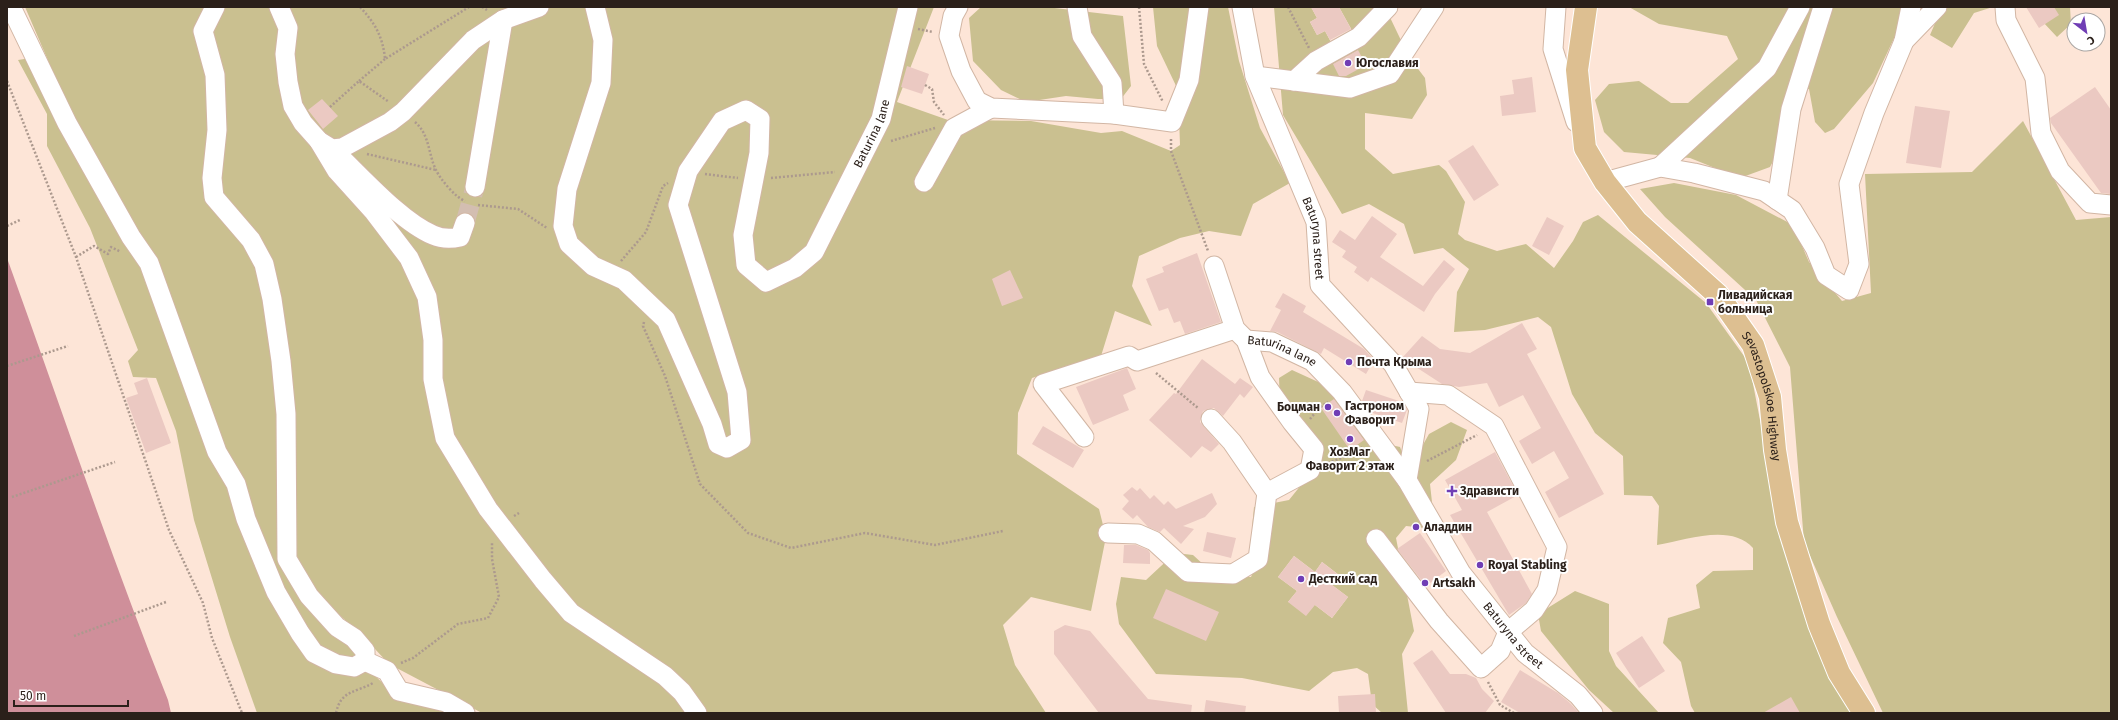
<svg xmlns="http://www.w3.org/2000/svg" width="2118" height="720" font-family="'Fira Sans',sans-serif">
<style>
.green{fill:#cac090;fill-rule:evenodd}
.water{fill:#cf8f9a}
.building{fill:#ebc9c2}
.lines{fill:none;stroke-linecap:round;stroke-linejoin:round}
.minor-tunnel{stroke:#d3beb1;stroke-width:19;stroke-dasharray:19 10;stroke-linecap:butt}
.minor-casing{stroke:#d2b6a4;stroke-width:21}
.major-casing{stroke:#fff;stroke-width:24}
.path{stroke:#ac998e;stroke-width:2.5;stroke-dasharray:2 2;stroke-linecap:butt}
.minor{stroke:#fff;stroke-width:19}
.major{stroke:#ddbf91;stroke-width:22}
.poi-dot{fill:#703eb5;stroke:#fff;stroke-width:1.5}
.labels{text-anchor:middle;stroke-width:4;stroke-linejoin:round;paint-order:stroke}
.poi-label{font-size:12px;font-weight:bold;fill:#2b201a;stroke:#fff;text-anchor:start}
.street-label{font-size:12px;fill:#2b201a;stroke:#fff}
</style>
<rect width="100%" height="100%" fill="#fde5d7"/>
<path class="green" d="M25 7H934L897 102 948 120 1031 121 1101 133 1122 131 1171 151 1180 145 1178 90 1157 46 1153 7H1228L1239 61 1260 128 1290 183 1253 204 1241 236 1209 231 1180 238 1139 256 1132 286 1152 326 1115 311 1101 356 1032 378 1018 413 1017 454 1099 509 1106 537 1091 611 1031 597 1003 625 1015 665 1046 713H482L389 664 360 633 314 593 297 556 296 534 279 538 283 559 305 599 333 630 352 642 357 654 350 660 341 659 318 646 304 627 271 565 249 516 154 260 127 223 81 137Z
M981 7H1046L1123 16 1131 86 1121 99H1098L1066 96 1026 102 1001 90 973 61 969 18Z
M1274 7H1311L1317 18 1310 22 1317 35 1325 31 1333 46 1354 34 1339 7H1385L1409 57 1425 78 1427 95 1412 119 1365 113V149L1393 174 1439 165 1446 171 1465 202 1458 234 1465 240 1497 251 1526 244 1554 268 1573 241 1583 222 1598 215 1706 303 1749 363 1785 550 1800 583 1811 636 1851 713H1695L1691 706 1681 662 1663 643 1668 618 1700 608 1696 585 1713 571 1753 570V548C1731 523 1686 540 1657 545L1659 506 1652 496 1624 495 1623 456 1595 433 1572 394 1551 327 1538 317 1485 330 1454 332 1457 292 1469 269 1443 248 1414 254 1404 224 1369 204 1342 214 1283 115Z
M1629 7H1905L1904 17 1873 83 1834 129 1825 133 1815 122 1809 89 1804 90 1787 134 1770 167 1740 178 1690 158 1624 152 1604 132 1595 100 1609 84 1639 81 1671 103H1688L1738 59 1727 36 1659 24Z
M1942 7H1993L1974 13 1952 48 1930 35Z
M2029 7H2070L2071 24 2057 37Z
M37 57 91 184 128 250 145 264 296 637 368 669 395 695 457 713H257L230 637 194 520 176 431 156 378 133 377 128 361 138 350 90 228 47 146V114L18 60Z
M2023 121 2076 220 2111 217V713H1883L1837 617 1804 542 1790 367 1756 300 1665 217 1640 189 1674 183 1736 195 1793 225 1809 262 1842 301 1871 293 1865 174 1972 172Z
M1292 370 1327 386 1365 439 1400 447 1409 470 1429 434 1451 422 1467 430 1456 460 1430 484 1435 529 1406 526 1396 538 1414 631 1402 654 1408 713H1382L1372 704 1368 674 1357 668 1333 672 1309 691 1242 678 1156 674 1119 624 1116 604 1121 577 1146 580 1175 553 1193 555 1215 575 1251 577 1260 554 1252 528 1254 507 1289 500 1318 464 1280 403 1279 378ZM1294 556 1315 572 1322 562 1339 575 1332 585 1348 597 1332 618 1315 605 1288 602 1297 591 1278 577Z
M1575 591 1609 604V651L1616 666 1659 713H1614L1589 690 1541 631 1538 614Z"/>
<path class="water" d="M7 258C60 405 110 554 168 700L171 713H7Z"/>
<path class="building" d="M1311 7H1339L1351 29 1330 40 1325 31 1317 35 1310 22 1317 18Z
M2026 7H2054L2059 15 2039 28Z
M1358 50 1366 65 1346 76H1339L1333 64Z
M907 66 929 74 922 94 901 87Z
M1532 77 1536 112 1502 116 1500 96 1514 94 1512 80Z
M2095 87 2111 110V194L2101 193 2051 123 2050 118Z
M322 99 338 116 323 129 308 110Z
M1915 106 1950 111 1941 168 1906 163Z
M1473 145 1499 185 1474 201 1448 161Z
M469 205 476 208V215L474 216 469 213 463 212 465 207Z
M1372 216 1397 234 1380 257 1423 286 1444 260 1455 269 1435 294 1424 312 1371 277 1368 282 1354 272 1357 267 1342 257 1346 251 1332 242 1340 230 1355 240Z
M1547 217 1564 226 1549 255 1532 246Z
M1197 253 1221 322 1185 334 1180 321 1174 323 1168 308 1159 311 1146 279 1164 272 1162 267Z
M1010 270 1023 298 1002 306 992 279Z
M1283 293 1306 306 1303 312 1364 349 1374 360 1366 374 1324 348 1321 354 1277 332 1270 331 1281 310 1275 307Z
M1522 323 1537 349 1527 354 1604 494 1559 518 1545 492 1569 478 1554 451 1532 464 1519 441 1541 428 1523 395 1499 407 1487 383 1459 387 1442 384 1402 358 1422 336 1440 349 1470 353Z
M1202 359 1235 384 1240 378 1253 387 1244 398 1240 394 1223 416 1214 408 1203 411 1200 422 1219 444 1211 452 1202 446 1191 458 1149 420 1174 393 1176 394Z
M1127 368 1136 389 1123 395 1129 410 1093 425 1076 387Z
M147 378 171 443 146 453 126 398 138 394 134 383Z
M1366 390 1402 402 1407 410 1402 423 1370 412 1362 401Z
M1334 399 1364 440 1350 450 1321 408Z
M1043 426 1084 450 1073 468 1032 444Z
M1495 452 1518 495 1487 512 1532 594 1526 603 1509 615 1450 515 1462 510 1445 480Z
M1132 487 1137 491 1140 488 1150 499 1154 495 1164 505 1168 501 1176 509 1212 493 1217 504 1205 517 1183 526 1194 529 1181 544 1164 528 1160 532 1148 527 1137 515 1133 519 1122 509 1129 501 1123 495Z
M1207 532 1236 538 1231 558 1203 551Z
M1420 533 1446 571 1426 586 1397 549Z
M1124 545H1136L1148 550 1150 553V564L1123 563Z
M1294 556 1315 572 1322 562 1340 576 1332 585 1348 597 1332 618 1315 605 1306 616 1288 602 1297 591 1278 577Z
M1166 589 1219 612 1206 641 1153 618Z
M1065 625 1090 631 1148 699 1192 705 1191 713H1099L1054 654V631Z
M1642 636 1665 671 1639 688 1616 653Z
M1432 650 1450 674H1466L1476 678 1482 689 1494 701 1485 713H1446L1413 663Z
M1520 670 1558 693 1570 703 1579 713H1520L1501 702Z
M1375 694 1376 713H1339L1338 696Z
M1791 697 1800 713H1763Z
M1206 700 1246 706 1245 713H1204Z"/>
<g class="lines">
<path class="minor-tunnel" d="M465 223 475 187"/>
<g class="minor-casing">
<g id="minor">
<path d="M11 7 67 123 131 237 149 263 217 452 236 484 246 519 276 592 300 633 314 653 336 664 354 667 365 661V651L354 638 337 627 309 596 287 559 286 414 281 361 272 299 264 264 251 240 214 197 212 178 217 130 215 75 203 31 215 7"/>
<path d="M279 7 288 28 285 54 288 82 293 106 303 123 319 141 332 149 342 148 390 122 403 112 473 40 503 20 539 7"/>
<path id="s1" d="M595 7 603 40 601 83 567 189 563 226 569 244 593 266 624 280 666 320 712 424 718 444 727 448 741 440 737 392 678 205 688 171 722 121 746 110 760 119 759 153 743 235 746 265 766 282 795 268 814 252 881 119 908 7"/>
<path d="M958 7 953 16 949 36 961 71 977 101 991 108 1114 114 1172 122 1189 80 1199 7"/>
<path d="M1077 7 1082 36 1112 83 1114 114"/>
<path id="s2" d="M1242 7 1255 76 1316 222 1320 285 1393 364 1419 409 1407 480"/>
<path d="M1556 7 1553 49 1576 122"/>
<path d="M2005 7 2006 20 2035 78 2041 133 2060 171 2090 203 2111 205"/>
<path d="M1904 41 1911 7"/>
<path d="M1255 76 1350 88 1390 74 1434 7"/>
<path d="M1294 81 1316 61 1359 37 1388 7"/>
<path d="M319 141 337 171 374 212 409 258 427 297 433 340V379L445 438 488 509 543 580 571 613 665 676 682 692 697 713"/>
<path d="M333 150C360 175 400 221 433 235 442 239 451 239 460 237L465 223"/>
<path d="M1660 167 1767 68 1800 7"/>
<path d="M924 182 954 128 991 108"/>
<path d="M1605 182 1660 167 1694 173 1764 191 1792 210 1815 248 1826 275 1849 290 1859 264 1849 184 1874 113 1904 41 1937 7"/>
<path d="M475 187 503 20"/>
<path d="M1777 200 1791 109 1823 7"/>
<path id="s3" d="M1246 340 1272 342 1312 361 1342 392 1407 480 1461 573 1525 653 1578 695 1593 713"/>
<path d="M1211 419 1232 442 1267 493"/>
<path d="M1084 437 1043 384 1129 356 1137 361 1235 329"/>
<path d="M1108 533 1138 534 1154 541 1188 572 1233 574 1258 559 1267 493 1310 470 1314 449 1292 422 1260 377 1246 340 1235 329 1214 266"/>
<path d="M1376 539 1439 621 1481 668 1500 651 1508 632 1534 610 1547 590 1557 547 1494 426 1448 395 1409 392"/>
<path d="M365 661 387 671 399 691 446 702 465 713"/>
</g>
</g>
<g class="major-casing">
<g id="major">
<path id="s4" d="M1586 7 1577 70 1585 148 1605 182 1637 222 1718 295 1753 345 1770 397 1775 450 1787 522 1819 624 1839 673 1864 713"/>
</g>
</g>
<path class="path" d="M360 7C375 23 383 37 385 59L469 7
M482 7 487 10
M1139 7 1144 64 1163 102
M1288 7 1309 48
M918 29 933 32
M7 81 76 257 169 530 203 603 212 638 242 713
M359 81 385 59
M925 85 932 89 934 102 944 115
M330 107 359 81 389 102
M415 122C430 135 428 154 436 170 440 179 456 198 465 201
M1171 139V151L1208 251
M891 141 935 128
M367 154 436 170
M705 174 738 178
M771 178 835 172
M478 205 518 209 547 228
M7 226 20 220
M76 257 94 246 108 254 111 247 121 252
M621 261 646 232 663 186 668 183
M644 322 643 326 665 376 700 484 748 533 791 548 865 533 935 545 1003 531
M7 366 68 346
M1156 373 1198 408
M1310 419 1319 408 1328 402
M1427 461 1477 435
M1328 463 1352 454 1363 447
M12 497 115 462
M514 516 519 513
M74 636 166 602
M401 663 413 658 458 624 488 618 499 597 492 559V542
M1488 682 1500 705 1514 713
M336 713C341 690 355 693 373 683"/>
<use href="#minor" class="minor"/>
<use href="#major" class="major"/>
</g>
<g class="poi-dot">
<circle cx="1348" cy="63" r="4"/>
<rect x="1706" y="298" width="8" height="8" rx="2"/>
<circle cx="1349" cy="362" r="4"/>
<circle cx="1328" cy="407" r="4"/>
<circle cx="1337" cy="413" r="4"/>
<circle cx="1350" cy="439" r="4"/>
<path d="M1450 485h4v4h4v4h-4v4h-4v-4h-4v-4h4z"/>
<circle cx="1416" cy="527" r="4"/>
<circle cx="1480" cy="565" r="4"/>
<circle cx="1301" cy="579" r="4"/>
<circle cx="1425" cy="583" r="4"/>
</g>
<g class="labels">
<g class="poi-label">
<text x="1356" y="67">Югославия</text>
<text x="1718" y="299">Ливадийская<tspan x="1718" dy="14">больница</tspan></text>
<text x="1357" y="366">Почта Крыма</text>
<text x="1345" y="410">Гастроном<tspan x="1345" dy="14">Фаворит</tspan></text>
<text x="1320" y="411" text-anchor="end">Боцман</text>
<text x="1350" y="456" text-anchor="middle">ХозМаг<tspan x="1350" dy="14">Фаворит 2 этаж</tspan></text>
<text x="1460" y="495">Здрависти</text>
<text x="1424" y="531">Аладдин</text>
<text x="1488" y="569">Royal Stabling</text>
<text x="1309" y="583">Десткий сад</text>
<text x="1433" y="587">Artsakh</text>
</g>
<g class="street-label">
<text dy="4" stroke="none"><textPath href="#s1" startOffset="1276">Baturina lane</textPath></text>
<text dy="4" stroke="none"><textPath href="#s2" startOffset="244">Baturyna street</textPath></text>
<text dy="4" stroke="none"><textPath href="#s3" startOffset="38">Baturina lane</textPath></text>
<text dy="4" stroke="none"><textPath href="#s4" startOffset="455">Sevastopolskoe Highway</textPath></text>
<text dy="4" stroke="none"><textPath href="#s3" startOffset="412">Baturyna street</textPath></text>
</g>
</g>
<rect width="2118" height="720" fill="none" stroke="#2b201a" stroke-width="16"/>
<g transform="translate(2086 32) rotate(149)"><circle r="19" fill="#ffffff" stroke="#aaa6a3"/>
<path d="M0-3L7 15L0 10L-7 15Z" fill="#703eb5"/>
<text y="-6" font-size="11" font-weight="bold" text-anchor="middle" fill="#2b201a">С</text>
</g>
<path d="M14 700v6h114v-6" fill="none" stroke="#2b201a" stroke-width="2"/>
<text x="20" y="700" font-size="12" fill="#2b201a" stroke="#ffffff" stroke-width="3" paint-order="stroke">50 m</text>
</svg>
